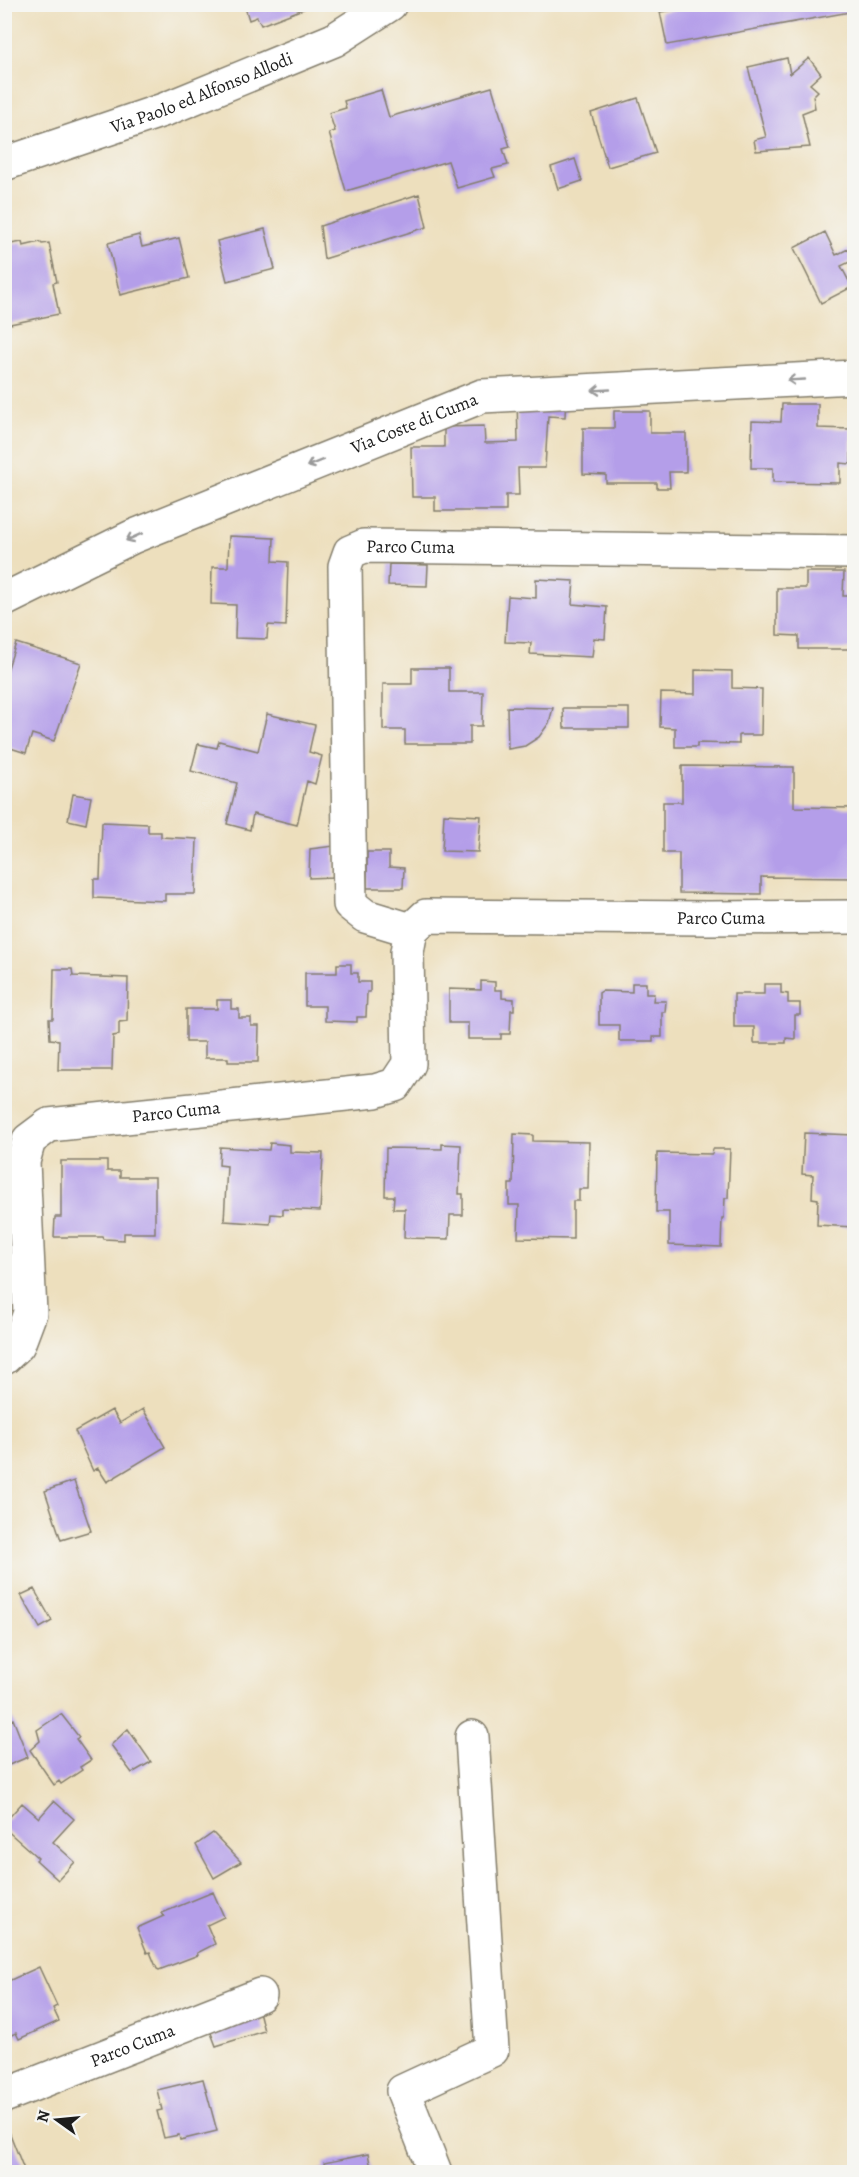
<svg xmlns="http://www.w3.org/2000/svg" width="859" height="2177" font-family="Alegreya,serif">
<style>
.building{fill:#b49ee9}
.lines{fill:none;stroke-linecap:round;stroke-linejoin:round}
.street-casing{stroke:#847e6c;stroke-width:36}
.street{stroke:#fff;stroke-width:33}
.oneway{stroke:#999}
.labels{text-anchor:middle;stroke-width:4.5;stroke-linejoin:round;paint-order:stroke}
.street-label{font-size:18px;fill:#1c1c1c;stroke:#f6f6f2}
</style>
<rect width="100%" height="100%" fill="#f6f6f2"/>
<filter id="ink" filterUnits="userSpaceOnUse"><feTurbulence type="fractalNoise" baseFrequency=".0167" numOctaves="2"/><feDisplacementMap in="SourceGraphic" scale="12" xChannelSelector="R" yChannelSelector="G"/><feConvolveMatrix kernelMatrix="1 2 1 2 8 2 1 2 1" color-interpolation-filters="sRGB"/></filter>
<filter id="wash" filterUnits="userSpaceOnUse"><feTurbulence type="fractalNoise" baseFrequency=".008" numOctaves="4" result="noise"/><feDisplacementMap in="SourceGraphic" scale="24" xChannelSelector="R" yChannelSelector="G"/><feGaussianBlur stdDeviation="1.35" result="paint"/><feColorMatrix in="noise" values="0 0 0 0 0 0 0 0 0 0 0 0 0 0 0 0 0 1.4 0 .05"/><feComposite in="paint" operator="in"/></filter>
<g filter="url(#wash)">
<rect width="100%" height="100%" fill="#eddfbd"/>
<g id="blocks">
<path class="building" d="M244 4H311V6L261 25 257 17 249 20Z
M716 4H849L850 12 667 45 660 12Z
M787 58 790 74 809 58 821 74 810 84 818 91 813 96 815 108 802 113 810 147 756 151 754 140 766 137 748 67Z
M492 87 510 147 503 149 508 165 492 169 495 177 457 188 448 161 346 191 329 133 335 131 329 113 346 108 344 101 381 90 389 117Z
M638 98 656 153 608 167 591 113Z
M575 159 582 181 558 189 551 167Z
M419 194 427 227 324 259 320 226Z
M265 229 275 269 227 281 217 241Z
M825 232 836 255 848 249 854 260 841 266 852 287 821 303 794 248Z
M139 235 142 247 179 238 189 278 120 295 108 243Z
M22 242 23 246 40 242 42 244 49 243 57 282 53 283 59 314 5 325V245Z
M566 394 565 417 548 416 545 468H518L519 495H506V511H435V497H412L411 447H444V427L484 426 485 443 518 442 517 397Z
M782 404H818V428L851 429V464L840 463V483L773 482V468H751L752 421 781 422Z
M614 411H650V433H686V472H669L670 488H657V483H606V475L583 474V428H614Z
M229 536 274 538 273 561 288 562 286 626 268 625 267 639 235 638 236 605 211 604 212 567H228Z
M389 564 428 565 427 586 388 585Z
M806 572H844L843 596H854V649H799V636L777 635V588H806Z
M536 579 574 581 572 604 607 607 605 639 594 638 592 657 530 654 531 643 505 642 508 596 536 598Z
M16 643 81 663 54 741 32 734 26 753 4 746V680Z
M412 668H449V692H483L482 726H470V744H405V730H383V684H412Z
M695 670 732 671V688L762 689 761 735H739V744L697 743V747H675V728L660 727 661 693 695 694Z
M507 707 553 708 549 723 539 737 525 746 508 749Z
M563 708H629V728H564Z
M267 714 315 725 309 752 322 756 315 784 307 781 297 825 253 814 250 830 227 824 237 783 191 771 198 744 217 748 219 741 258 751Z
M682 766 794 767V807L854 808V878L761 877V894L679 893V853H663V802H682Z
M73 794 91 797 86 824 68 820Z
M444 814 481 816 478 852 442 851Z
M102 822 148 824V832H161V837L197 839 195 894H165V901L94 898V879H100Z
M334 846V877L309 878 310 849Z
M367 852H389V867L404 868 403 888H367Z
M337 964H351V973H358V982H370V992H367L366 1017H357V1022L325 1021V1006H305V973H337Z
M54 969H72L73 976 128 978 127 1021 119 1022V1035L113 1036 112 1070H58L59 1040 50 1039 49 1019H53Z
M481 981 495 982V990H502V998L514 999V1010H511L510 1034H501V1039H468V1023H449V989L481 990Z
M632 983H646V994H654L653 1001H666L665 1012H662V1037H653V1041H619V1025H599V993L602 991 632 992Z
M764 984H781V993L788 994V1003H800V1015H795V1039L786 1038V1043H754V1027H734V994H764Z
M217 1000H231V1009H239V1018H251V1026H259L258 1062H228V1058H205V1042H186V1009H217Z
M804 1133 854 1135V1227L817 1225 818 1199 812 1198 813 1175 802 1174Z
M514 1134 533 1135V1141L589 1142 588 1189H579V1201H573V1239L518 1238 519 1205H509V1184H513Z
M270 1143 290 1145V1152L323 1153 320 1211 283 1209V1215L271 1214 270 1224 224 1221 227 1166 219 1165 220 1147 269 1150Z
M442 1144 461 1145 459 1194H463V1215H450L449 1239 404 1238 405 1209H393L394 1196H385L386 1148 442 1149Z
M713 1149H730L728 1198H725L724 1218H722L721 1247 669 1245V1212H656L657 1153 712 1154Z
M61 1161H107V1171H120V1177H155V1233H124V1240L104 1239 103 1237H54L55 1217H61Z
M143 1409 165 1447 107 1482 98 1468 93 1471 75 1431 112 1410 120 1423Z
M74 1481 91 1531 61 1540 45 1491Z
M34 1589 52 1621 40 1628 21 1595Z
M61 1714 79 1737 76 1739 91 1760 80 1767 82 1770 61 1784 59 1781 54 1785 30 1750 40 1741 37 1730Z
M13 1719 28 1757 4 1767V1723Z
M128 1729 151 1762 132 1773 111 1745Z
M54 1801 74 1819 53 1842 75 1862 58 1880 36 1860 38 1858 4 1828V1823L22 1803 39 1818Z
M213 1833 241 1862 214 1878 196 1845Z
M213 1892 224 1917 207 1925 215 1944 197 1953 198 1955 159 1970 157 1969 150 1952 147 1953 137 1928 164 1916 162 1913Z
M39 1967 57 2006 53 2008 59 2021 19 2039 16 2033 4 2038V1983Z
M257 2003 264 2031 216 2046 208 2025Z
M203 2079 217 2131 180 2140 179 2135 164 2138 157 2111 162 2110 157 2090Z
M8 2129 25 2172H4V2131Z
M368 2154 372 2172H313L325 2169 324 2163Z"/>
</g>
</g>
<g filter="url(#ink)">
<use href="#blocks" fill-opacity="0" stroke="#847e6c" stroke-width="1.5"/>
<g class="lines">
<g class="street-casing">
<g id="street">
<path id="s1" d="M4 164 166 109 334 40 390 4"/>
<path id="s2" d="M4 600 132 537 482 396 854 377"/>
<path id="s3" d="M411 930 365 916 350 904 345 566 350 552 364 546 854 552"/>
<path id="s4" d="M4 1358 18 1345 30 1313 23 1162 29 1140 49 1125 375 1091 395 1085 409 1064 407 952 411 930 426 916 708 918 854 917"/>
<path id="s5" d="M4 2096 260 1995"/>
<path d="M435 2172 403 2091 492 2050 472 1737"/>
</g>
</g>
<use href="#street" class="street"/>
</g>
<defs><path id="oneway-shaft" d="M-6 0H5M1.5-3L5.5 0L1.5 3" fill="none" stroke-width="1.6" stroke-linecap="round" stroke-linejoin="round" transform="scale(1.5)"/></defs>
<g class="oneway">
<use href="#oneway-shaft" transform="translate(796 380) rotate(177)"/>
<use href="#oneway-shaft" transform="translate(601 390) rotate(177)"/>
<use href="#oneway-shaft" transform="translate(315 463) rotate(158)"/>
<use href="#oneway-shaft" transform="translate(134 537) rotate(156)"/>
</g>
</g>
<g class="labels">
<g class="street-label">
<text dy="6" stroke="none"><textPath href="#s1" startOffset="210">Via Paolo ed Alfonso Allodi</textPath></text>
<text dy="6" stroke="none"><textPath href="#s2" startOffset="447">Via Coste di Cuma</textPath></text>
<text dy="6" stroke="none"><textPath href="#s3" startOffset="482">Parco Cuma</textPath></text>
<text dy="6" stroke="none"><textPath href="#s4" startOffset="1076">Parco Cuma</textPath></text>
<text dy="6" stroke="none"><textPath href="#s4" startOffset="380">Parco Cuma</textPath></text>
<text dy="6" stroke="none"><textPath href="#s5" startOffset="138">Parco Cuma</textPath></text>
</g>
</g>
<rect width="859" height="2177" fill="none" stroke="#f6f6f2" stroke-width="24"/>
<g transform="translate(57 2120) rotate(285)" stroke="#f6f6f2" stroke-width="4.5" paint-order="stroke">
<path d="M0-4.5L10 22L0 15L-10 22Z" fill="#1c1c1c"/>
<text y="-9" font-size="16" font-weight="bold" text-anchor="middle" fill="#1c1c1c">N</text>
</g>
</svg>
